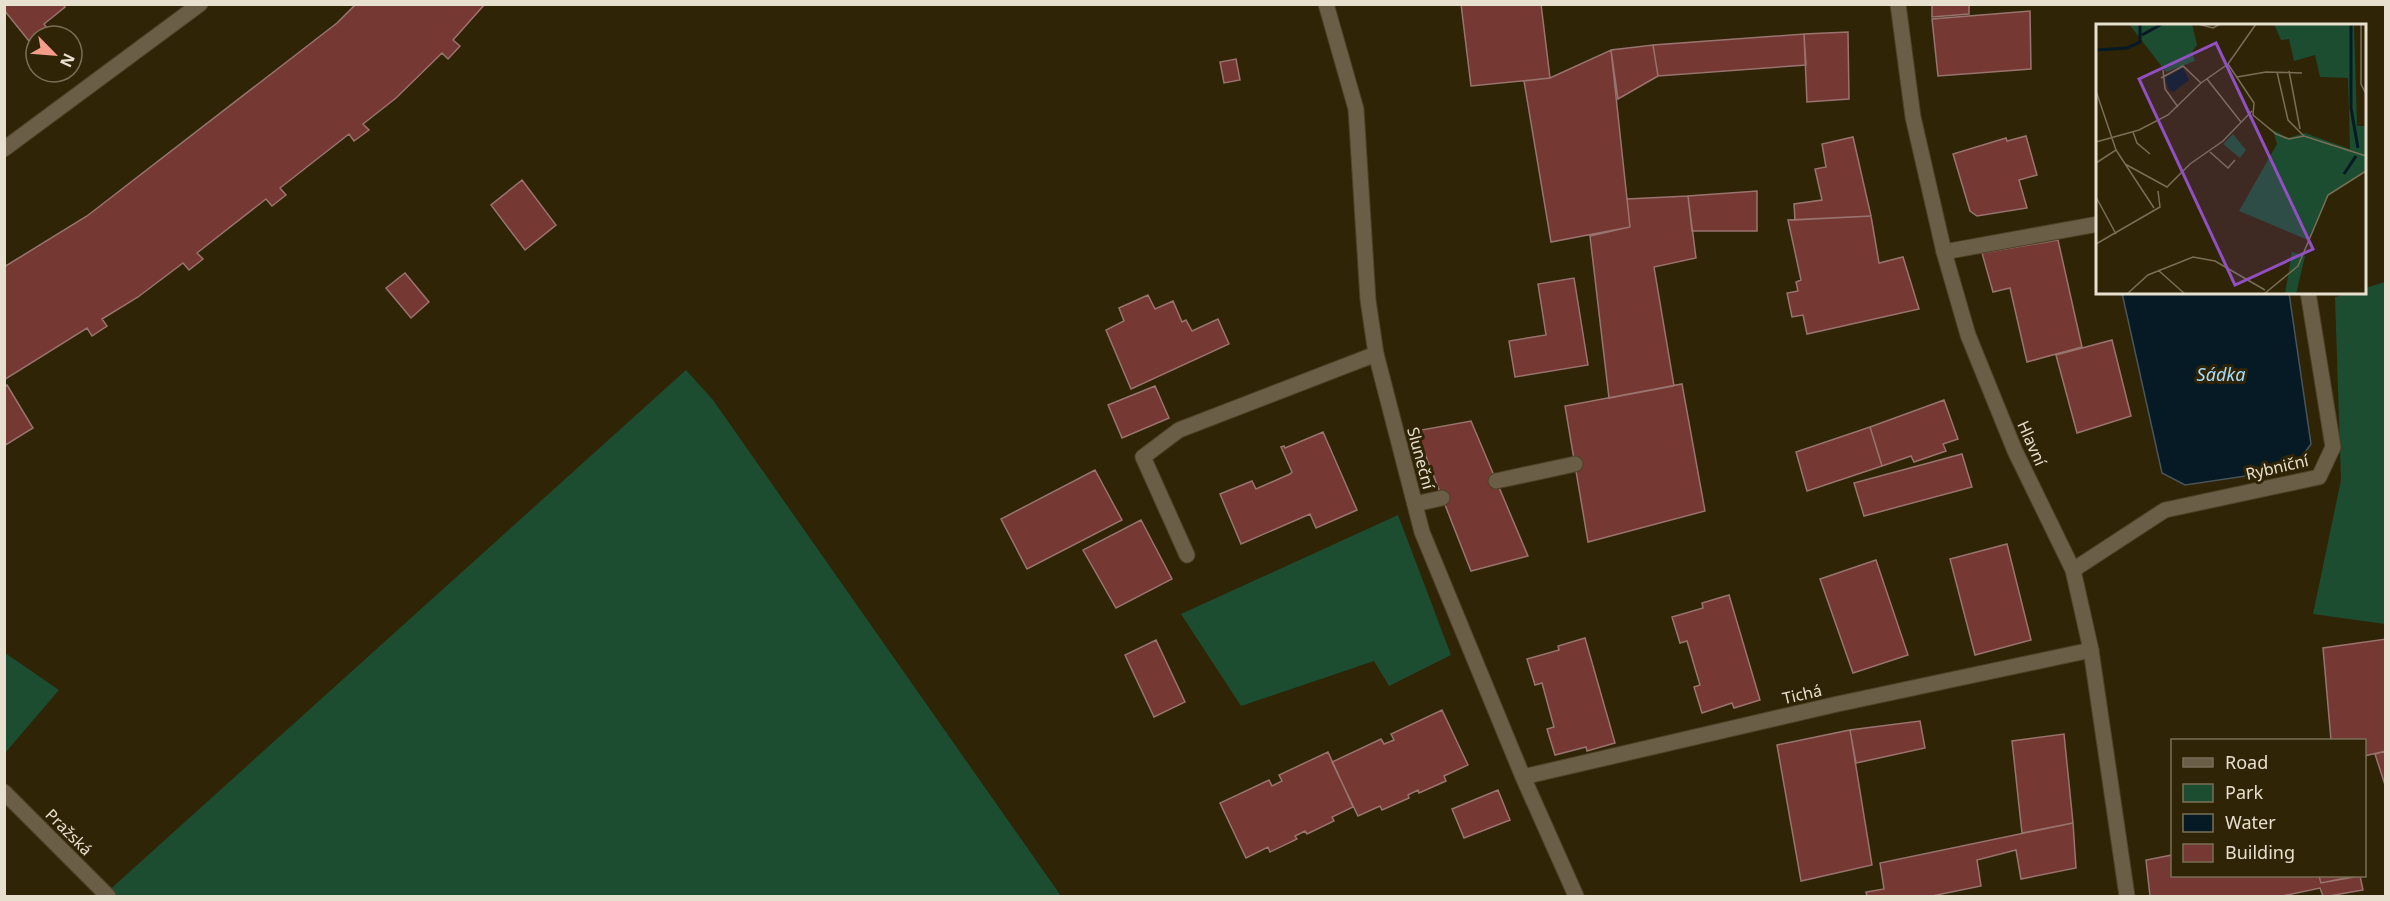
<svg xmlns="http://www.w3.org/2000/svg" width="2390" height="901" font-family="'Noto Sans',sans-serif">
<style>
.green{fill:#1d4d31}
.water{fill:#051a25;stroke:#495558;stroke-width:1.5}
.building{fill:#763832;stroke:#99746f;stroke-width:1.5}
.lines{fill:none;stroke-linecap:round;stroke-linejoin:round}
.service-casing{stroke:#4c4226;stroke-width:17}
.minor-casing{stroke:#4c4226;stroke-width:17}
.tertiary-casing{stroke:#4c4226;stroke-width:17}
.service{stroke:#6a5e46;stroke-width:15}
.minor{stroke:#6a5e46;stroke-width:15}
.tertiary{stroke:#6a5e46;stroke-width:15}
.labels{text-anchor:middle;stroke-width:6;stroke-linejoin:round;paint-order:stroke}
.street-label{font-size:16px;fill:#e7e0cf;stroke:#2f2406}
.water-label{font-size:18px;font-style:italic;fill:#a7ddfc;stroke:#2f2406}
.inset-river{fill:none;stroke:#051a25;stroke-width:3}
.inset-road{fill:none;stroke:#796f56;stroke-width:1.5}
.view{fill:#9150c2;fill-opacity:0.15;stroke:#9150c2;stroke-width:3}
.inset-edge{fill:none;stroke:#e7e0cf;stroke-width:3}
</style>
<rect width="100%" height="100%" fill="#2f2406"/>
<path class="green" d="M2385 282V624L2313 614 2341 480 2335 297 2351 293 2364 292 2365 288Z
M686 370 713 400 1061 896H108L105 894Z
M1398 515 1451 655 1389 686 1374 661 1241 706 1181 614Z
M5 653 59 690 5 753Z"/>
<path class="water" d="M2122 293H2289L2311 444 2293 469 2185 485 2162 473Z"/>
<path class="building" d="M4 4H63L65 7 44 24 51 33 47 36H36V44L33 46 4 10Z
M356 4H485L453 40 460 46 448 59 442 53 396 98 363 124 369 130 354 141 349 134 280 188 286 195 272 206 266 199 197 253 203 259 189 270 183 263 138 297 102 319 107 326 92 336 87 328 4 380V267L87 216 337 23Z
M1461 4H1541L1550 78 1471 86Z
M1932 4H1969V14L1932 17Z
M2030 11 2031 69 1938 76 1932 19Z
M1848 32 1849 99 1807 102 1804 34Z
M1804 34 1806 65 1658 76 1653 45Z
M1653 45 1658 76 1618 99 1611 50Z
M1611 50 1630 227 1551 242 1524 81 1550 78Z
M1236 59 1240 80 1224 83 1220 62Z
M2026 136 2037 175 2019 180 2027 208 1977 216 1970 211 1953 154 2006 138 2007 141Z
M1853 137 1871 216 1795 220 1794 204 1822 200 1815 169 1826 167 1822 144Z
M522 180 556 225 525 250 491 205Z
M1757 191V231H1692L1688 196Z
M1688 196 1696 258 1654 267 1674 386 1609 398 1590 236 1630 227 1627 199Z
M1871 216 1879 263 1903 257 1919 309 1807 334 1803 315 1792 317 1787 293 1798 291 1796 282 1801 280 1788 220Z
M2058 240 2082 347 2027 362 2010 288 1993 292 1982 253Z
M405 273 429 302 411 318 386 288Z
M1574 278 1588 365 1515 377 1509 341 1546 335 1538 284Z
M1148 295 1155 309 1173 301 1182 322 1186 320 1192 331 1218 319 1229 344 1131 389 1106 330 1124 321 1119 308Z
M2112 340 2131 416 2077 433 2056 355Z
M1682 384 1705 511 1588 542 1565 406Z
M7 385 33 428 4 446V387Z
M1155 386 1169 418 1122 438 1108 405Z
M1944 400 1958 439 1943 444 1946 451 1914 462 1911 456 1882 466 1870 427Z
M1471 421 1528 556 1471 571 1416 431Z
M1870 427 1882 466 1807 491 1796 452Z
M1323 432 1357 510 1316 528 1310 514 1241 544 1220 494 1252 481 1256 489 1290 474 1292 472 1281 447 1284 446 1285 448Z
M1962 454 1972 487 1864 516 1854 483Z
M1095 470 1122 520 1027 569 1001 519Z
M1141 520 1172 579 1116 608 1083 550Z
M2007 544 2031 640 1975 655 1950 559Z
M1876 560 1908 655 1853 673 1820 579Z
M1729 595 1760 700 1734 708 1732 703 1702 713 1694 687 1700 685 1687 641 1680 643 1672 617 1703 608 1702 603Z
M1585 638 1615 743 1587 751 1586 747 1555 755 1547 729 1554 727 1542 683 1535 685 1527 659 1559 650 1558 646Z
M2386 639V751L2364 756V740H2331L2323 648Z
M1156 640 1185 702 1154 717 1125 655Z
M1442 710 1468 765 1444 776 1446 781 1419 793 1418 790 1408 795 1409 798 1382 810 1380 806 1358 816 1332 762 1381 739 1384 744 1394 740 1391 734Z
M1920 721 1925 748 1856 763 1850 730Z
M1850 730 1872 865 1801 881 1777 745Z
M2064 734 2073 823 2022 833 2012 741Z
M2386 751V788L2375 754Z
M1328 752 1353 807 1332 817 1334 821 1307 834 1305 831 1295 836 1297 839 1270 852 1268 847 1246 858 1220 803 1269 780 1272 786 1282 781 1279 775Z
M1498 790 1510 820 1464 838 1452 809Z
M2073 823 2076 868 2021 879 2016 850 1977 860 1981 886 1932 896H1867L1866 892 1884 889 1880 863Z
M2172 855V876H2319L2321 883 2360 876 2363 890 2329 896H2323L2320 888 2282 896H2150L2146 860Z
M2319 876H2355L2321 883Z"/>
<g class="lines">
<g class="service-casing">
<path id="service" d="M1496 481 1575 464
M1415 504 1442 498
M1187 555 1143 457 1179 430 1376 354"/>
</g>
<g class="minor-casing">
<path id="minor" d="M1326 4 1356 109 1368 300 1376 354 1422 532 1523 777 1576 896
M4 149 200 4
M1944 252 2098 224
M2073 570 2165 510 2319 477 2333 447 2308 292
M1523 777 1833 705 2091 650
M4 792 108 896"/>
</g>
<g class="tertiary-casing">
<path id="tertiary" d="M1898 4 1913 117 1944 252 1968 335 2015 451 2073 570 2091 650 2127 896"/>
</g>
<use href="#service" class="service"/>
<use href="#minor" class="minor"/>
<use href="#tertiary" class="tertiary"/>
</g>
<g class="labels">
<g class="street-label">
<text transform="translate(2032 443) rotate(66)" y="6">Hlavní</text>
<text transform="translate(1421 458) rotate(75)" y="6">Sluneční</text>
<text transform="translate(2277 467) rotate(-13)" y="6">Rybniční</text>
<text transform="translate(1802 694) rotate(-13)" y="6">Tichá</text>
<text transform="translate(69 832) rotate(45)" y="6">Pražská</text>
</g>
<g class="water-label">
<text x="2221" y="381">Sádka</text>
</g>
</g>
<g transform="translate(2096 24)">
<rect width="270" height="270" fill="#2f2406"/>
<path d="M33 0H96L101 21 96 28 99 37 70 48ZM178 0H258L261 102H270V147L232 171 212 216 143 187 181 120 177 106 192 114 209 109 254 125 252 54 224 53 219 31 198 37 193 15 185 16ZM137 110 150 126 144 134 127 120ZM196 228 209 232 200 270H189Z" fill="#1d4d31"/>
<path d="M87 44 93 56 77 68 73 66 69 54Z" fill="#051a25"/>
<path class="inset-river" d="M255 0V84L262 124M46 11 66 0M0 26 31 24 44 18V0M248 150 260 132"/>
<path class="inset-road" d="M102 0 117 4 124 0M265 0V60L270 70M132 40 158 79 157 91 180 110 193 115 208 112 270 132M67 46 69 65 82 83M193 47 204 105M181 48 192 96 208 112M141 53 170 48 206 49M65 54 87 42 105 59M111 55 145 98M0 67 20 126 0 139M37 108 41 119 54 130M0 118 43 106 72 91 105 59 132 40 160 0M20 126 58 184M114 128 132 144 139 136M29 140 71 163 94 140 127 117 156 87M0 173 20 210M0 220 64 183 62 167M62 246 89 270M31 270 52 251 97 233 119 237 169 266M168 270 202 242 232 171 270 147"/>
<path class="view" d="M120 19 217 225 139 261 43 55Z"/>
<rect width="270" height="270" class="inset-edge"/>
</g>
<rect width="2390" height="901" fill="none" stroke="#e7e0cf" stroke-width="12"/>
<rect x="2171" y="739" width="195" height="138" fill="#2f2406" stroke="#796f56" stroke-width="1.5"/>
<rect x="2183" y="758" width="30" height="9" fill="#6a5e46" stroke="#796f56" stroke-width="1.5"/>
<text x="2225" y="769" font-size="18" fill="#e7e0cf">Road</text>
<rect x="2183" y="784" width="30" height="18" fill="#1d4d31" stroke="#796f56" stroke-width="1.5"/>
<text x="2225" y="799" font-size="18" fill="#e7e0cf">Park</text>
<rect x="2183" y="814" width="30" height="18" fill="#051a25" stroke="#796f56" stroke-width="1.5"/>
<text x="2225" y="829" font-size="18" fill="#e7e0cf">Water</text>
<rect x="2183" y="844" width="30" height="18" fill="#763832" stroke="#796f56" stroke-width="1.5"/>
<text x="2225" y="859" font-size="18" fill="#e7e0cf">Building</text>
<g transform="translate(54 54) rotate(115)"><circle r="28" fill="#2f2406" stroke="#796f56" stroke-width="1.5"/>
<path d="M0-4.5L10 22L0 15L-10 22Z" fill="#f49d8b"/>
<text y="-9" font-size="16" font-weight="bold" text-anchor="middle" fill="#e7e0cf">N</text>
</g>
</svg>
